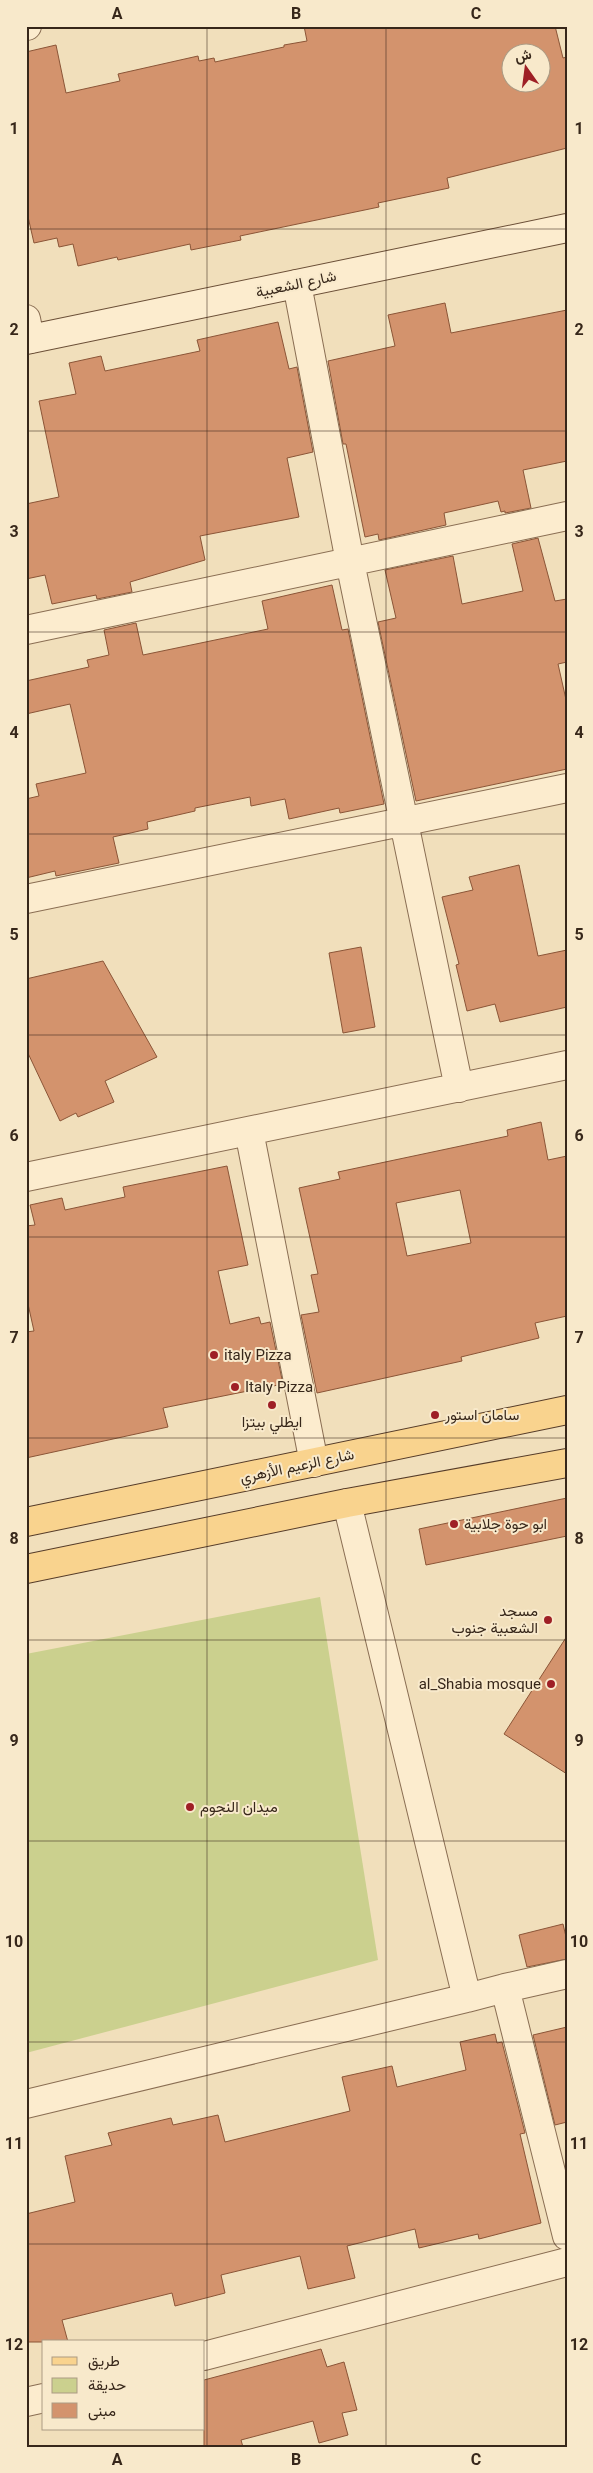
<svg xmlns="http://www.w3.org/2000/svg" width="593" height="2473" font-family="Georgia,Vazirmatn,serif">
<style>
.green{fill:#cbd08e}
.building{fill:#d3936d;stroke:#8b5537;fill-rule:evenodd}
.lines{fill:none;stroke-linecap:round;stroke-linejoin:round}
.street-casing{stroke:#8a6e53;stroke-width:30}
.secondary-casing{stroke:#6b4f37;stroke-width:30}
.primary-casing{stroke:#563c29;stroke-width:30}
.street{stroke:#fcecce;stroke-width:28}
.secondary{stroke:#fcecce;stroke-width:28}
.primary{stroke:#f9d38e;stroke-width:28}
.grid{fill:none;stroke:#37271a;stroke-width:1;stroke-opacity:0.55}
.poi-dot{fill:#9e1f25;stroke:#f8e9cb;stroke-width:2}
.labels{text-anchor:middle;stroke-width:4;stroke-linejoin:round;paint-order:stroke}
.street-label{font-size:15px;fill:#37271a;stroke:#f8e9cb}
.poi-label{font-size:15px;fill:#37271a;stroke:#f8e9cb;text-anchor:start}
.neatline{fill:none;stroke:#37271a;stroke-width:2}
.grid-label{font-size:16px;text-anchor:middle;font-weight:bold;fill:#37271a}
</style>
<rect width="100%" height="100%" fill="#f1dfbb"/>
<path class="green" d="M320 1597 378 1960 26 2053V1654Z"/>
<path class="building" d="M304 26H555L563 58 567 57V148L447 178 449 188 378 203 379 207 240 236 241 240 191 250 190 244 118 260 117 257 78 266 73 244 59 247 57 238 34 243 26 208V52L56 45 66 93 120 81 118 74 198 56 199 61 214 58 215 62 284 47V45L307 41ZM510 52H540V82H510Z
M445 303 451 333 567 310V461L523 470 531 508 505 513V511L501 512 498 501 444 513 446 525 379 540 378 534 365 537 346 444H343L328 361 395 346 388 315Z
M278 322 289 369 297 367 313 452 287 458 299 517 200 536 205 560 130 582 132 592 97 599 96 595 52 604 45 575 26 579V504L59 497 39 401 76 394 69 363 101 356 105 371 200 351 197 340Z
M538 538 555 601 567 599V662L558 664 567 704V769L416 801 378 622 396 618 385 570 453 556 462 604 523 591 512 544Z
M332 585 342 630 348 629 384 804 340 813 339 808 289 819 285 799 251 806 250 797 195 808V811L147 822 148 829 113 837 119 863 56 876 55 871 26 878V799L39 796 36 784 86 773 70 704 26 714V681L89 667 87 660 109 655 104 630 136 623 143 655 268 629 262 601Z
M519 865 538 956 567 950V1007L500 1022 495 1004 467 1011 456 965 459 964 442 897 473 890 469 877Z
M361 947 375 1027 343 1033 329 953Z
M103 961 157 1057 105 1081 114 1102 78 1117 76 1113 60 1121 26 1049V979Z
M541 1122 548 1160 567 1156V1316L535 1323 539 1338 461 1357 462 1361 317 1393 301 1315 319 1312 311 1275 318 1274 299 1188 340 1179 338 1172 508 1136 507 1130ZM460 1190 471 1243 407 1256 396 1203Z
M227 1166 248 1265 218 1271 230 1324 259 1317 261 1324 270 1322 283 1384 163 1408 168 1427 26 1458V1332L34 1331 26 1295V1226L35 1225 30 1205 62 1198 65 1210 125 1197 123 1187Z
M567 1498V1536L426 1565 419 1529Z
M567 1636V1774L504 1734Z
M563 1924 567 1941V1959L527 1967 519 1935Z
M567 2027V2122L555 2125 533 2035Z
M495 2034 497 2043 502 2042 525 2133 520 2134 541 2223 479 2239 478 2234 419 2248 415 2229 347 2246 355 2278 308 2289 300 2256 221 2275 225 2293 175 2306 172 2293 62 2320 68 2342H26V2214L75 2202 65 2156 112 2145 108 2133 171 2118 173 2125 218 2115 225 2142 350 2111 342 2077 392 2066 397 2087 466 2070 460 2042Z
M321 2349 327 2367 344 2362 357 2410 342 2413 348 2435 319 2443 313 2421 241 2440 243 2447H204V2380Z"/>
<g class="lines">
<g class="street-casing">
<path id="street" d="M26 26H27
M297 284 350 562 459 1088
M26 319 30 339
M26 630 567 516
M26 899 567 788
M249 1131 314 1463
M26 1177 567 1065
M347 1503 467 1998 505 1988 567 2236
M505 1988 567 1974
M26 2104 467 1998
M204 2356 567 2262
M26 2402 44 2398"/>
</g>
<g class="secondary-casing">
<path id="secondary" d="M26 340 567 228"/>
</g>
<g class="primary-casing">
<path id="primary" d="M26 1522 567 1410
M26 1569 347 1503 567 1463"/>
</g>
<use href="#street" class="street"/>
<use href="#secondary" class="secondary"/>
<use href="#primary" class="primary"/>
</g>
<path class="grid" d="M207 26V2447M386 26V2447M26 229H567M26 431H567M26 632H567M26 834H567M26 1035H567M26 1237H567M26 1438H567M26 1640H567M26 1841H567M26 2042H567M26 2244H567"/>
<g class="poi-dot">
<circle cx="214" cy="1355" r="5"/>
<circle cx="235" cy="1387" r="5"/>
<circle cx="272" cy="1405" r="5"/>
<circle cx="435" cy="1415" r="5"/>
<circle cx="454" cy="1524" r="5"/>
<circle cx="548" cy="1620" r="5"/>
<circle cx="551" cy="1684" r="5"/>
<circle cx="190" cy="1807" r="5"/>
</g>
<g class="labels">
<g class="street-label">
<text transform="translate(296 284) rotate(-12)" y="5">شارع الشعبية</text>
<text transform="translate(297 1466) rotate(-12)" y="5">شارع الزعيم الأزهري</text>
</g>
<g class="poi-label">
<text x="224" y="1360">italy Pizza</text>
<text x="245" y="1392">Italy Pizza</text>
<text x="445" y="1420">سامان استور</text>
<text x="272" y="1427" text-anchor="middle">ايطلي بيتزا</text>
<text x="464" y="1529">ابو حوة جلابية</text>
<text x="538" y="1616" text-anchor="end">مسجد<tspan x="538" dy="17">الشعبية جنوب</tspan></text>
<text x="541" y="1689" text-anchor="end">al_Shabia mosque</text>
<text x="200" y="1812">ميدان النجوم</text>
</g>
</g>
<rect width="593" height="2473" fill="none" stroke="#f8e9cb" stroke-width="55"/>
<rect x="42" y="2340" width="162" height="90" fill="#f8e9cb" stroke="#ab9b84"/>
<rect x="52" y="2357" width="25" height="8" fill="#f9d38e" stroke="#ab9b84"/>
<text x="88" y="2366" font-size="15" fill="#37271a">طريق</text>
<rect x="52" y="2378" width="25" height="15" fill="#cbd08e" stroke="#ab9b84"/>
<text x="88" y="2390" font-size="15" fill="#37271a">حديقة</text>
<rect x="52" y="2403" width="25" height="15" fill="#d3936d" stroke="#ab9b84"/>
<text x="88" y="2416" font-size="15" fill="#37271a">مبنى</text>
<g transform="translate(526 68) rotate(346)"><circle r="24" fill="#f8e9cb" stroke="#ab9b84"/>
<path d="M0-4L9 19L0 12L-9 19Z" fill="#9e1f25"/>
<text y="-8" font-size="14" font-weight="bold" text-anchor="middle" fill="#37271a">ش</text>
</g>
<rect x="28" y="28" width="538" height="2418" class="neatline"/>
<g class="grid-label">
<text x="117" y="19">A</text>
<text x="296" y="19">B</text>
<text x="476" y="19">C</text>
<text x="14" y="134">1</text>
<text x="579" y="134">1</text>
<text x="14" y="335">2</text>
<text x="579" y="335">2</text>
<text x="14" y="537">3</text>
<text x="579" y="537">3</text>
<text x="14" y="738">4</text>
<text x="579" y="738">4</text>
<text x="14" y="940">5</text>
<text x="579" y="940">5</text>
<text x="14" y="1141">6</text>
<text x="579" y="1141">6</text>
<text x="14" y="1343">7</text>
<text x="579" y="1343">7</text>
<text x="14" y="1544">8</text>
<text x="579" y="1544">8</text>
<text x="14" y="1746">9</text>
<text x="579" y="1746">9</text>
<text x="14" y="1947">10</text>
<text x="579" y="1947">10</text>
<text x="14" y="2149">11</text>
<text x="579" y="2149">11</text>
<text x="14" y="2350">12</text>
<text x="579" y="2350">12</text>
<text x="117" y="2465">A</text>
<text x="296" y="2465">B</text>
<text x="476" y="2465">C</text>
</g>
</svg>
